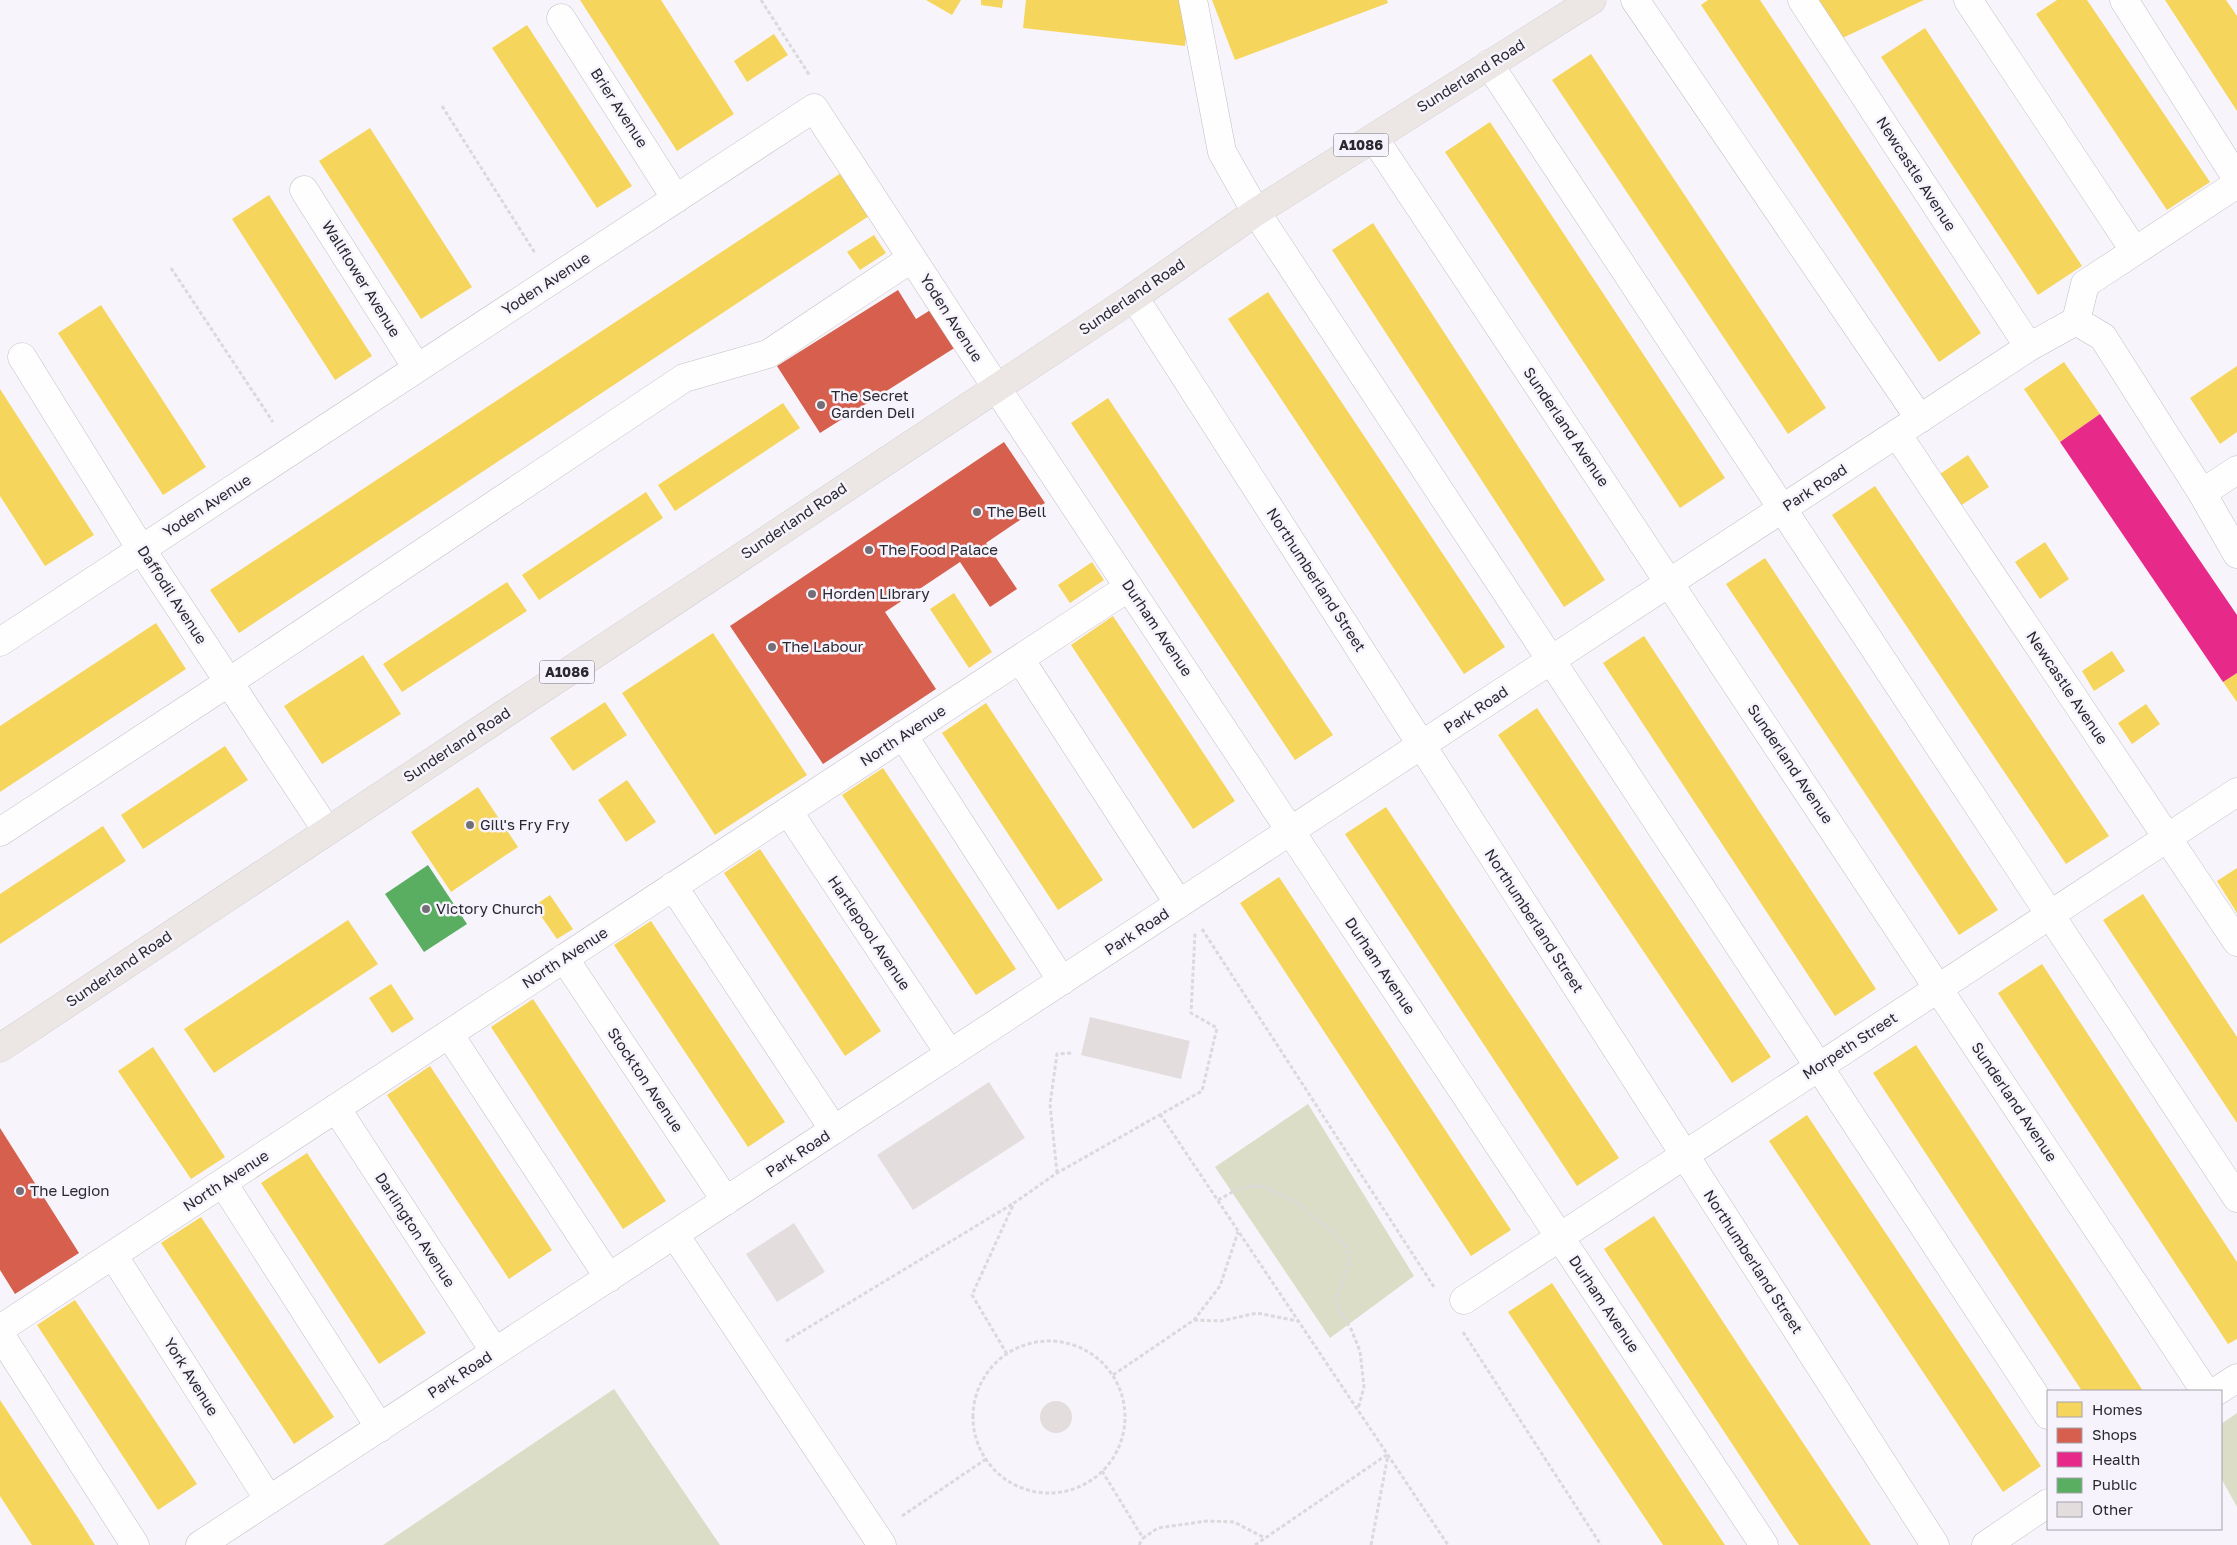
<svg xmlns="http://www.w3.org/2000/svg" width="2237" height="1545" font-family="'Golos Text',sans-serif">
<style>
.green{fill:#dbddc6}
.homes{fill:#f6d55c}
.shops{fill:#d6604d}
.health{fill:#e7298a}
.public{fill:#5aae61}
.building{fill:#e3ddde}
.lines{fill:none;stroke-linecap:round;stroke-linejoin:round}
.minor-casing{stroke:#c1bfc4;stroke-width:29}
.major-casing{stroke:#d1d0d4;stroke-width:29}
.path{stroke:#dadadc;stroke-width:3;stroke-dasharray:4 2.5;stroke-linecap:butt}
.minor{stroke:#fefefe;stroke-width:28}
.major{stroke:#ece7e4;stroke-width:28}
.poi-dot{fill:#727076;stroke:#f6f3fd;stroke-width:2}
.labels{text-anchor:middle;stroke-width:5;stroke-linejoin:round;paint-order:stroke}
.shield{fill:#f6f3fd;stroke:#67666d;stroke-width:1}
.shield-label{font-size:14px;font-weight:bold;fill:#2a292f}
.street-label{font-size:15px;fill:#2a292f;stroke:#f6f3fd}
.poi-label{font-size:15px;fill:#2a292f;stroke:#f6f3fd;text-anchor:start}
</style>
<rect width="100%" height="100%" fill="#f7f5fb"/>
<path class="green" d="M1308 1104 1414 1276 1330 1338 1215 1167Z
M614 1389 720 1545H383Z
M2237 1413V1507L2221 1478V1424Z"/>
<path class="homes" d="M580 0H661L734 114 677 151Z
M926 0H961L952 15Z
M981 0H1003L1002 8 981 5Z
M1026 0H1190L1185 46 1023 28Z
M1212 0H1387L1388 3 1235 60Z
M1708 0H1760L1981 333 1939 362 1701 5Z
M1819 0H1924L1838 40Z
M2057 0H2087L2210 182 2167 210 2036 14Z
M2165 0H2226L2237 16V111Z
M527 25 632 186 597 208 492 48Z
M1925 28 2082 266 2038 295 1881 57Z
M774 34 788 55 747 82 734 61Z
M1591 54 1826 408 1788 434 1552 80Z
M1490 122 1725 478 1680 508 1445 152Z
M370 128 472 287 421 319 319 161Z
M841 173 869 216 239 633 210 590Z
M269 195 372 356 335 380 232 219Z
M1373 223 1605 580 1564 607 1332 250Z
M874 235 886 253 860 270 847 252Z
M1268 292 1505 647 1464 674 1228 319Z
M101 305 206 467 163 495 58 333Z
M2064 362 2100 414 2060 442 2024 389Z
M2237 366V432L2220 444 2190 398Z
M0 389 94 535 45 566 0 496Z
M1108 398 1333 735 1295 760 1071 423Z
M783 403 800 428 675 511 658 485Z
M1968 455 1989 487 1957 508 1937 476Z
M1875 486 2109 836 2066 864 1832 515Z
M646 492 663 518 539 600 522 575Z
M2045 542 2069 579 2040 599 2015 562Z
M1765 558 1998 910 1959 935 1726 584Z
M1092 562 1104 580 1070 603 1058 585Z
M507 582 527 611 402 692 383 664Z
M954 593 992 652 969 668 930 609Z
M1113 616 1235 801 1193 829 1071 645Z
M156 623 186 669 0 792V726Z
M713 633 807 775 715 835 622 693Z
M1644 636 1876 989 1835 1016 1603 663Z
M2112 651 2125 671 2094 691 2082 671Z
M363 655 401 714 322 764 284 706Z
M2237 673V702L2223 682Z
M605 702 627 735 573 771 550 738Z
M986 703 1103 880 1058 910 942 733Z
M2146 704 2160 724 2132 744 2118 723Z
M1537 708 1771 1057 1732 1083 1498 735Z
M225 746 248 780 143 849 121 815Z
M883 768 1016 969 976 995 842 795Z
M627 780 656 822 626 842 598 800Z
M478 787 518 847 451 892 411 832Z
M1386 807 1619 1158 1577 1186 1345 834Z
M103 826 126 861 0 944V894Z
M760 849 881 1031 845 1056 724 873Z
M2237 868V913L2217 881Z
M1279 877 1511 1230 1471 1256 1240 903Z
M2143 894 2237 1037V1123L2103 920Z
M550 895 573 929 557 939 534 906Z
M348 920 378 964 214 1073 184 1029Z
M651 921 785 1122 748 1147 614 945Z
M2042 964 2237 1262V1339L2228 1344 1998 993Z
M391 984 414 1019 392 1033 369 998Z
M533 999 666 1201 623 1229 491 1027Z
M1916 1045 2078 1291 2143 1391H2082L2035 1320 1873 1073Z
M153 1047 225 1157 191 1179 118 1071Z
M430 1066 552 1250 509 1279 387 1095Z
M1807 1115 2041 1466 2003 1492 1769 1141Z
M307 1153 426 1333 379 1364 261 1183Z
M1654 1216 1746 1357 1871 1545H1799L1790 1532 1604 1249Z
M201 1217 334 1417 294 1444 161 1243Z
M1552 1283 1691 1494 1725 1545H1663L1508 1312Z
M75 1300 197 1484 158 1510 37 1325Z
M0 1400 78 1518 95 1545H32L13 1516 0 1496Z"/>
<path class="shops" d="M898 290 916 319 932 309 956 347 820 433 777 366Z
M1004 442 1045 503 986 543 1017 589 990 607 960 562 885 612 936 689 823 764 730 626Z
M0 1128 79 1253 15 1294 0 1270Z"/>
<path class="health" d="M2100 414 2237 615V673L2223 682 2060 442Z"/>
<path class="public" d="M428 865 467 924 424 952 385 894Z"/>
<path class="building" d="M1090 1017 1190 1041 1181 1079 1081 1055Z
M989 1082 1025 1138 913 1210 877 1155Z
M794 1223 825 1272 777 1302 746 1254Z
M1040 1417a16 16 0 1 1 32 0a16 16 0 1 1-32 0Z"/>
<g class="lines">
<g class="minor-casing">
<path id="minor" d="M1193 0 1222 152 1256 212 2048 1415
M1635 0 1920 419
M1802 0 2029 347
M1968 0 2134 250
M2124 0 2237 179
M561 18 676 199
M1489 64 2237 1198
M1374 138 2205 1391
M304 190 417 368
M1134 297 1935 1545
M2076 321 2103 337 2202 493 2237 554
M2076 321 2085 284 2237 184
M22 357 141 549 327 831
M1897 434 2237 942
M2202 493 2237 470
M0 642 814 108 996 387 1764 1545
M1020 659 1179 904
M903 735 1062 981
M788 811 950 1054
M0 832 229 682 684 378 768 354 912 258
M673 886 834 1130
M564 958 726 1201
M449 1034 609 1278
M336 1108 495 1352
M223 1183 380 1428
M675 1235 882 1545
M113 1255 269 1500
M1464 1300 2237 792
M0 1329 1129 587
M0 1334 135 1545
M2217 1391 2237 1378
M200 1545 2029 347 2076 321
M1986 1545 2048 1503"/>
</g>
<g class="major-casing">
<path id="major" d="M0 1048 1134 297 1256 212 1592 0"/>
</g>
<path class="path" d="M761 0 810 76
M442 106 535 253
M171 268 273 422
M1202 929 1434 1287
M1160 1114 1448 1545
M1057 1173 1050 1104 1057 1054 1073 1053
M1218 1200 1238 1189 1259 1185 1291 1199 1333 1232 1348 1249 1349 1266 1336 1297 1338 1308 1351 1329 1360 1351 1364 1387 1358 1409
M1194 1320 1221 1321 1257 1313 1298 1321
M1463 1332 1601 1545
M786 1341 1014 1203
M973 1417a76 76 0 1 1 152 0a76 76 0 1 1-152 0Z
M1007 1354 972 1295 1014 1203 1057 1173 1202 1091 1217 1028 1191 1013 1195 933
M1113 1375 1194 1320 1220 1286 1238 1232
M1102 1471 1143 1538 1158 1528 1207 1521 1234 1522 1265 1538
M902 1516 986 1459
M1139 1545 1143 1538
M1255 1545 1388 1454
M1371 1545 1388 1455"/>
<use href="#minor" class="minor"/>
<use href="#major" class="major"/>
</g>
<g class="poi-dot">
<circle cx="821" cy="405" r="5"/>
<circle cx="977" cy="512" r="5"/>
<circle cx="869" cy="550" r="5"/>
<circle cx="812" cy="594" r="5"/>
<circle cx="772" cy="647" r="5"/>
<circle cx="470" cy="825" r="5"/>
<circle cx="426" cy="909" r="5"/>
<circle cx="20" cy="1191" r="5"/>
</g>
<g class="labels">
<g class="shield">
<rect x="1333.5" y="133.5" width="55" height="23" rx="4"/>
<rect x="539.5" y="660.5" width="55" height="23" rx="4"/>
</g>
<g class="shield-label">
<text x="1361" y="150">A1086</text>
<text x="567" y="677">A1086</text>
</g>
<g class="street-label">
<text transform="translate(1471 76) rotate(-32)" y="5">Sunderland Road</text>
<text transform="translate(619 108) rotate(57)" y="5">Brier Avenue</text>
<text transform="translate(1916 174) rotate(57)" y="5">Newcastle Avenue</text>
<text transform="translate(361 279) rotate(58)" y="5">Wallflower Avenue</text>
<text transform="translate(546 284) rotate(-33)" y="5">Yoden Avenue</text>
<text transform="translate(1132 297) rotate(-34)" y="5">Sunderland Road</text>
<text transform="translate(951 318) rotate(57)" y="5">Yoden Avenue</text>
<text transform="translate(1566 427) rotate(56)" y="5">Sunderland Avenue</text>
<text transform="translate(1815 488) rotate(-33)" y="5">Park Road</text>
<text transform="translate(207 506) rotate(-33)" y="5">Yoden Avenue</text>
<text transform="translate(794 521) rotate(-34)" y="5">Sunderland Road</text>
<text transform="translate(1316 580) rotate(57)" y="5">Northumberland Street</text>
<text transform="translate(172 595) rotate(57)" y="5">Daffodil Avenue</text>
<text transform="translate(1157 628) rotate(56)" y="5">Durham Avenue</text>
<text transform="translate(2067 688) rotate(56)" y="5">Newcastle Avenue</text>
<text transform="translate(1476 710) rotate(-33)" y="5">Park Road</text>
<text transform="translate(903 736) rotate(-33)" y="5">North Avenue</text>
<text transform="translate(457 745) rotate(-33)" y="5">Sunderland Road</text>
<text transform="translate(1790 764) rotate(56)" y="5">Sunderland Avenue</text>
<text transform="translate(1534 921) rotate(57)" y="5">Northumberland Street</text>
<text transform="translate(1137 932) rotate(-33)" y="5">Park Road</text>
<text transform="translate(869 933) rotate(56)" y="5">Hartlepool Avenue</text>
<text transform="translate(565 958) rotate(-33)" y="5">North Avenue</text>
<text transform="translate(1380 966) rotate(56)" y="5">Durham Avenue</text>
<text transform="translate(119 969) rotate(-34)" y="5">Sunderland Road</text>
<text transform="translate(1850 1046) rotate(-33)" y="5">Morpeth Street</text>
<text transform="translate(645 1080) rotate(56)" y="5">Stockton Avenue</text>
<text transform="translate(2014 1102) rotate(56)" y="5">Sunderland Avenue</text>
<text transform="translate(798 1154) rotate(-33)" y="5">Park Road</text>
<text transform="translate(226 1181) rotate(-33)" y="5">North Avenue</text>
<text transform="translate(415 1230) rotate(57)" y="5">Darlington Avenue</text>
<text transform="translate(1753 1262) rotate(57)" y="5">Northumberland Street</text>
<text transform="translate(1604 1304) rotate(56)" y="5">Durham Avenue</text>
<text transform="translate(460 1375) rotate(-33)" y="5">Park Road</text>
<text transform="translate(191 1377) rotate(58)" y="5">York Avenue</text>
</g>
<g class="poi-label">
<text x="831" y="401">The Secret<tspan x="831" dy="17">Garden Deli</tspan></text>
<text x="987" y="517">The Bell</text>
<text x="879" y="555">The Food Palace</text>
<text x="822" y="599">Horden Library</text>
<text x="782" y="652">The Labour</text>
<text x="480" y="830">Gill's Fry Fry</text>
<text x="436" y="914">Victory Church</text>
<text x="30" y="1196">The Legion</text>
</g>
</g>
<rect x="2047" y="1390" width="175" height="140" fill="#f6f3fd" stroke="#a4a2ab"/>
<rect x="2057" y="1402" width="25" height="15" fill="#f6d55c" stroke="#a4a2ab"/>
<text x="2092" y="1415" font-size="15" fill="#2a292f">Homes</text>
<rect x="2057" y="1428" width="25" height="15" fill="#d6604d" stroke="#a4a2ab"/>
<text x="2092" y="1440" font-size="15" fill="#2a292f">Shops</text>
<rect x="2057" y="1452" width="25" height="15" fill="#e7298a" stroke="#a4a2ab"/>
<text x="2092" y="1465" font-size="15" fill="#2a292f">Health</text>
<rect x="2057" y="1478" width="25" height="15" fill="#5aae61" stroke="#a4a2ab"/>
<text x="2092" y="1490" font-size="15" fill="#2a292f">Public</text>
<rect x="2057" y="1502" width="25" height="15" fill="#e3ddde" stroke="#a4a2ab"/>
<text x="2092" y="1515" font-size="15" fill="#2a292f">Other</text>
</svg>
